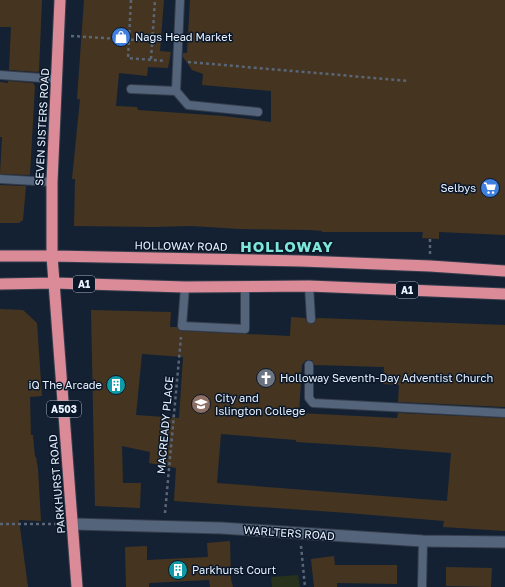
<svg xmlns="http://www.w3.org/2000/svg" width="505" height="587" font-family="'Golos Text',sans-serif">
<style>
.green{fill:#27311c}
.building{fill:#453520;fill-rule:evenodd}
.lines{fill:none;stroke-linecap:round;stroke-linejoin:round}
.service-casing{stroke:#353d4c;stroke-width:10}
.minor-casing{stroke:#353d4c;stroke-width:13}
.trunk-casing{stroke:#353d4c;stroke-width:13}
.path{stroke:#5a6676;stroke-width:2.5;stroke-dasharray:3 3;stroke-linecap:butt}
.service{stroke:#54647a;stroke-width:8}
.minor{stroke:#54647a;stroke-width:11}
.trunk{stroke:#db8a98;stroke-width:11}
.labels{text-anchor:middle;stroke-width:3;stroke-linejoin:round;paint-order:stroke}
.shield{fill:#0a1729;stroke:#a5b0be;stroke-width:1}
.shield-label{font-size:10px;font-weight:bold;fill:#e8f1fe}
.poi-label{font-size:11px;fill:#e8f1fe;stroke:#0a1729;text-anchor:start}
.street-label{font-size:11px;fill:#e8f1fe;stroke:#0a1729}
.district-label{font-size:15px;font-weight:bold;letter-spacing:1px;fill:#7de6d8;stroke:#0a1729}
</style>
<rect width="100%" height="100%" fill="#142133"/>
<path class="green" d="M298 575 300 587H272L271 577Z"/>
<path class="building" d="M0 0H42L39 71 37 72 9 70 11 27H0Z
M84 0H164L160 51 171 52 168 68 148 67 147 76 119 73 116 106 137 107 138 110 224 116 271 122V91L202 85 203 74 192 70 183 57V53H187L190 0H505V235L439 232V239L422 238 423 232H322V231L309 230 240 229 191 226 154 227 74 226 75 179H72L80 99H77Z
M8 81 33 83 35 86 30 175 0 174 2 137H0V82L8 83Z
M0 185 26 186 23 220 19 223H0Z
M0 309 23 310 37 323 42 396 30 397 31 435H33L35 457H36L38 469 41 521 19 520 28 587H0Z
M91 310 171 312 170 327H177L179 330 182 331 290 336 291 317 305 318 307 322 311 324 314 323 316 319 318 318 505 325V407L398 402 399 385 383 384 384 367 314 365 312 360H306L302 365 299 413 397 418 398 413 505 418V531L443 527 444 521 348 513 174 501 176 468 149 463 150 452 122 446 123 483H141L140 508 95 506ZM142 354 183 357 179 418 136 415ZM221 434 296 440V442L375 447 451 453 447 501 217 483Z
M230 541 231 579 233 587H210L209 580 149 583V587H126L125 547 147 546V560L208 557 207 543Z
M334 556 335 565H397V584L337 583V587H314L311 559Z
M446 567 492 568 491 587 446 586Z"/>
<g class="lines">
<g class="service-casing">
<path id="service" d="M0 75 57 79
M131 89 176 91 188 105 258 112
M176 91 180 0
M0 179 52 182
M309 286 311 319
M185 287 182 326 245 329V286
M309 365V398L313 403 505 413
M422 587 423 541"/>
</g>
<g class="minor-casing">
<path id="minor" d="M73 524 221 528 423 541 505 542"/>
</g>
<g class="trunk-casing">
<path id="trunk" d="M60 0 52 182V256L77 587
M0 256H52L302 261 430 266 505 271
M0 284 54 283 185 287 309 286 505 294"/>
</g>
<path class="path" d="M131 0 128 58 165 61
M71 36 153 41
M151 59 155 0
M188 62 409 81
M430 254V238
M165 513 181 337
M0 524H59
M301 546 305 587"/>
<use href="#service" class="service"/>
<use href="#minor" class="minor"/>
<use href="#trunk" class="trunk"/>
</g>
<defs>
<g id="shop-disc" transform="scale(1)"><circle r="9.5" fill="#3f7fe0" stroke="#0a1729"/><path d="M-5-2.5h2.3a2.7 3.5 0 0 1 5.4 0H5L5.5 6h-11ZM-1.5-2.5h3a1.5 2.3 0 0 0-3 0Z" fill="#fff"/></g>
<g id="supermarket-disc" transform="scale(1)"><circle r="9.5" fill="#3f7fe0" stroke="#0a1729"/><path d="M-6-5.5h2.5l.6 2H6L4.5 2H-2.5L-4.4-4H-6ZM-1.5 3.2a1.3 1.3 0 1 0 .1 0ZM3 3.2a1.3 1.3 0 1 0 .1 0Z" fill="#fff"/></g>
<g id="church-disc" transform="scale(1)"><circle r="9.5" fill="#6b7280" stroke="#0a1729"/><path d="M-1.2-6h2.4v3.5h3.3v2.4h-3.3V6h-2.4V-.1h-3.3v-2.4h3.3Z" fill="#fff"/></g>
<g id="building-disc" transform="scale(1)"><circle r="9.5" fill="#0f9aa8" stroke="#0a1729"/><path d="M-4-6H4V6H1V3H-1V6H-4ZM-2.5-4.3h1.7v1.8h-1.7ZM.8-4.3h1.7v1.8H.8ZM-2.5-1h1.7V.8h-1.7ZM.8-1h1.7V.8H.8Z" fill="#fff"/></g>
<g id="university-disc" transform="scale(1)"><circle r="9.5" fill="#8d6e63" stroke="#0a1729"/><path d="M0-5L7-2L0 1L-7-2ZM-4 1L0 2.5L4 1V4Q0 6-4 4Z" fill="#fff"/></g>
</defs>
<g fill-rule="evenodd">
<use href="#shop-disc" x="121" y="37"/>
<use href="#supermarket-disc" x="490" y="188"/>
<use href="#church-disc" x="266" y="378"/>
<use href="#building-disc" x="116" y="385"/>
<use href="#university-disc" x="201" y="404"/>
<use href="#building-disc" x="178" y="570"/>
</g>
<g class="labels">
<g class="shield">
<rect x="73" y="276" width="22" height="16" rx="3"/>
<rect x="396" y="282" width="22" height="16" rx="3"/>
<rect x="47" y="401" width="34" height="16" rx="3"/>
</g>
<g class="shield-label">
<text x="84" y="288">A1</text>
<text x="407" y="294">A1</text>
<text x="64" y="413">A503</text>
</g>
<g class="poi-label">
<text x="135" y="41">Nags Head Market</text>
<text x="476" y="192" text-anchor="end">Selbys</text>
<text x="280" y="382">Holloway Seventh-Day Adventist Church</text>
<text x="102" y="389" text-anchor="end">iQ The Arcade</text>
<text x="215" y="402">City and<tspan x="215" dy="13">Islington College</tspan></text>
<text x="192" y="574">Parkhurst Court</text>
</g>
<g class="street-label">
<text transform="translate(42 127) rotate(-87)" y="4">SEVEN SISTERS ROAD</text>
<text transform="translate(181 246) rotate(1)" y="4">HOLLOWAY ROAD</text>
<text transform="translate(165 425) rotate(-85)" y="4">MACREADY PLACE</text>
<text transform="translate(57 484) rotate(-95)" y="4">PARKHURST ROAD</text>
<text transform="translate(289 533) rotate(4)" y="4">WARLTERS ROAD</text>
</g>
<g class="district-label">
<text x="287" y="252">HOLLOWAY</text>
</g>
</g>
</svg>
